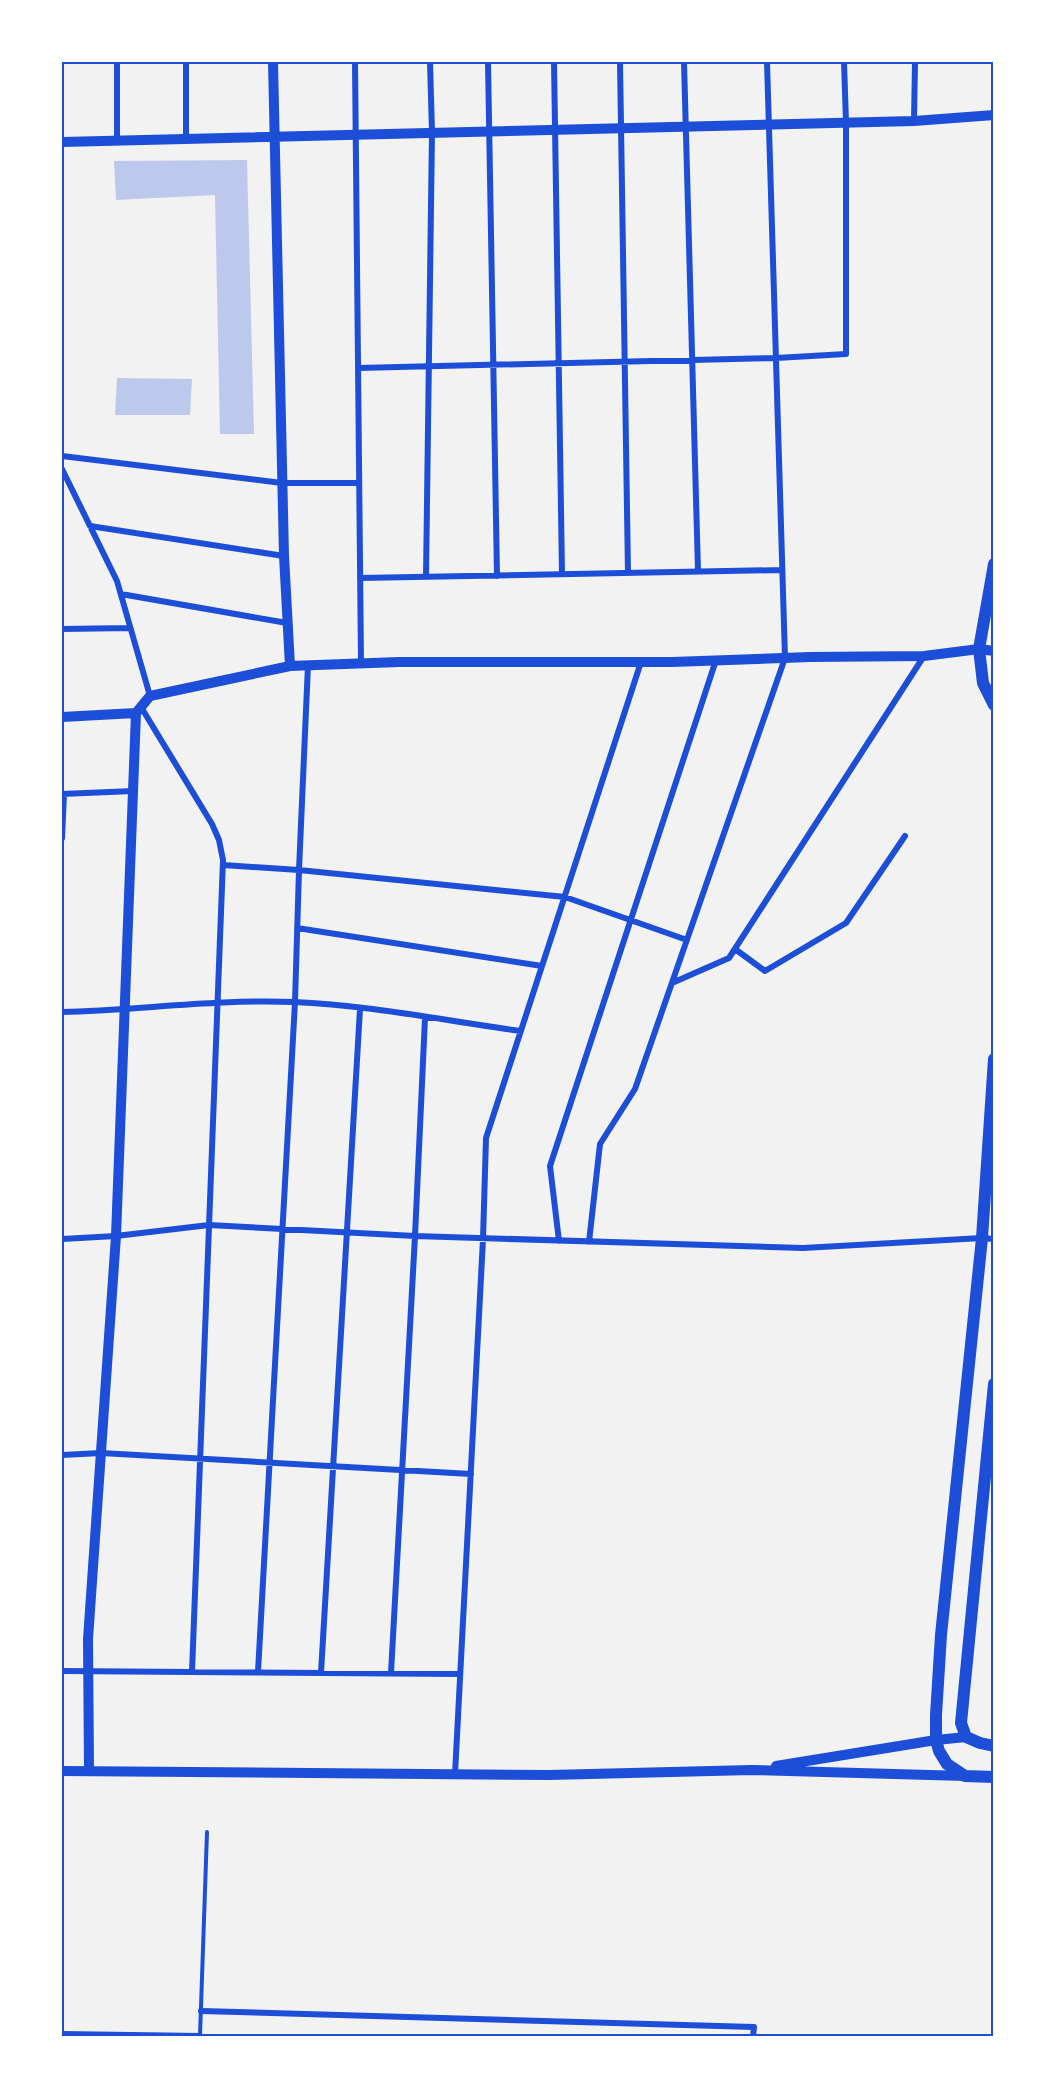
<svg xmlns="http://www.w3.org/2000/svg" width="1055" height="2098" font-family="'Fira Sans',sans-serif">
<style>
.building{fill:#bdc9ec}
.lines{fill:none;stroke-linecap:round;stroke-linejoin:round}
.service{stroke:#1d4ed8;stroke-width:4}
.minor{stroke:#1d4ed8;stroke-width:6}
.tertiary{stroke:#1d4ed8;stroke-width:10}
.secondary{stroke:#1d4ed8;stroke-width:10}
.primary{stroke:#1d4ed8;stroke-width:12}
.neatline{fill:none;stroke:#1d4ed8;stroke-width:2}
</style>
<rect width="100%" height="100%" fill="#f2f2f2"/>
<path class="building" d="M247 160 254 434H220L215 195 116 200 114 161Z
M117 378 192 379 190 415H115Z"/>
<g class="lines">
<path class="service" d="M62 2033 200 2035
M200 2036 207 1832"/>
<path class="minor" d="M186 62V139
M355 62 361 663
M488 62 497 576
M554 62 562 574
M620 62 628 573
M684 62 698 571
M914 121 915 62
M117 140V62
M358 368 776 358 846 354V122L844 62
M62 456 282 483H359
M62 469 117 581 150 696
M90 526 284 556
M426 577 432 132 430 62
M360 578 782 570
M121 594 287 623
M62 629 130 628
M141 707 212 824 219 840 223 860 192 1672
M62 794 133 791
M62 838 64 794
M223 865 299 870 565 897 687 940
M297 928 542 966
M735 949 765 971 846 923 905 836
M672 983 729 958 924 656
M62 1012C139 1010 217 999 294 1002 370 1005 446 1021 521 1031
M62 1239 116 1236 209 1225 415 1236 803 1248 982 1238 994 1239
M559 1241 550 1166 716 660
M589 1242 600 1144 635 1089 785 658 767 62
M62 1455 101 1453 471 1474
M62 1671 460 1674
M258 1672 295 1002 299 870 308 665
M321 1673 360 1009
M391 1673 415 1236 425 1018
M455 1774 483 1239 486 1138 641 662
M201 2011 754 2027 753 2036"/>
<path class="tertiary" d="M273 62 284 556 290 666
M62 142 914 121 994 115
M62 717 136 713 150 696 290 666 399 662H672L810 657 924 656 979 649 994 651
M89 1771 88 1639 116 1236 136 713"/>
<path class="secondary" d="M776 1766 936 1740 966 1737
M62 1771 549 1775 752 1770 965 1776"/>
<path class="primary" d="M994 564 979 649 983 683 994 705
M994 1059 982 1238 941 1635 936 1715V1740L939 1751 947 1764 965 1776 994 1777
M994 1384 961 1723 966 1737 980 1743 994 1746"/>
</g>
<rect width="1055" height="2098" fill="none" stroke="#ffffff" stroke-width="126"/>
<rect x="63" y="63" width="929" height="1972" class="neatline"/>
</svg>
